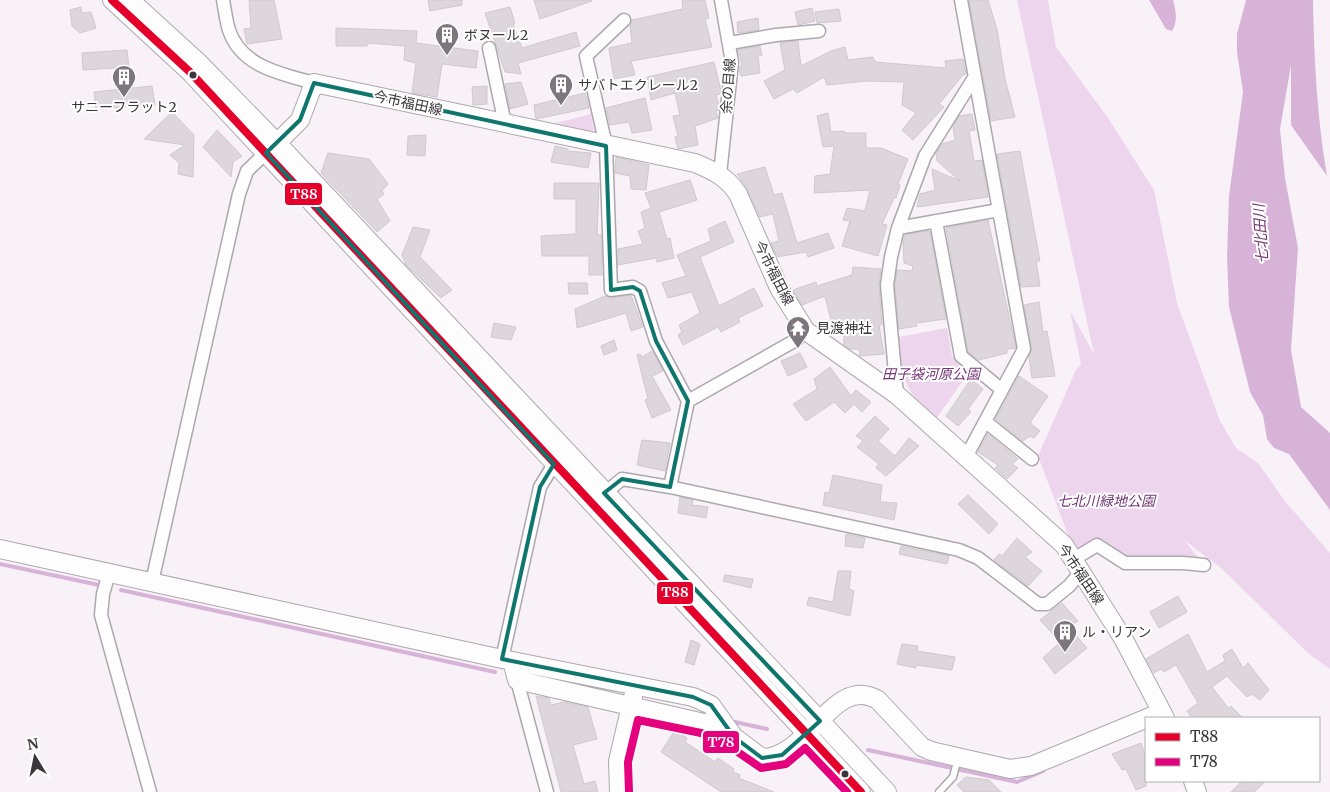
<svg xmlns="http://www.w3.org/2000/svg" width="1330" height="792" font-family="Merriweather,'Noto Sans JP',serif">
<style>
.green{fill:#edd6ed}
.water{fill:#d8b3d8}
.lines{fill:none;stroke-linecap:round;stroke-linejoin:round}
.stream{stroke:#d8b3d8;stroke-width:4}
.building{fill:#ddd7dd;stroke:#cfc9cf}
.lane-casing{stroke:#ada8ad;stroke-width:9}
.street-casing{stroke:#ada8ad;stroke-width:15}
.secondary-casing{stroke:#ada8ad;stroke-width:20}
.lane{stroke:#fefdfe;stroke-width:6}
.street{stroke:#fefdfe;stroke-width:12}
.secondary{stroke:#fefdfe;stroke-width:18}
.bus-1-casing{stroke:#fff;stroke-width:11}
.bus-2-casing{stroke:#fff;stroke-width:11}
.bus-1{stroke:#e4002b;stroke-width:8}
.bus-2{stroke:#e5007d;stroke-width:8}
.marked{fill:none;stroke:#0f766e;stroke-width:4;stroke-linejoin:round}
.bus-dot{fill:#3b363b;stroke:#fff;stroke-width:2}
.labels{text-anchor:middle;stroke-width:4;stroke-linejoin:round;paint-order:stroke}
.poi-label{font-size:14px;fill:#3b363b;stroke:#fff;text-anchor:start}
.street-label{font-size:14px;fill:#3b363b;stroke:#fff}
.park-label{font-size:14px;font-style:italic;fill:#733676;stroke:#fff}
.water-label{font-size:15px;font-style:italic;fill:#763978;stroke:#fff}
.line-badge{stroke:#fff;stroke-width:2}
.badge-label{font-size:14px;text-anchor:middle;font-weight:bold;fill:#fff}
</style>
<rect width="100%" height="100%" fill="#f8f1f8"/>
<path class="green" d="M1017 0H1048L1056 47 1108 118 1154 190 1177 303 1220 421 1236 448 1259 464 1284 500 1330 553V669L1309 654 1221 568 1184 540 1204 565 1144 563 1092 547 1076 556 1038 456 1076 370 1081 364 1070 311 1094 354Z
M591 114 595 140 537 128Z
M947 328 952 356 969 372 936 419C902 387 904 383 898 337Z"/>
<path class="water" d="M1149 0H1173C1176 11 1178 21 1172 31L1166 29Z
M1246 0H1313C1314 59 1317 117 1327 176L1291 125V65L1280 129 1285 178 1298 248 1291 350 1301 407 1330 433V510L1289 454 1274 448 1267 439 1263 415 1250 392 1229 307 1227 257 1229 196 1243 92 1237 52V34Z"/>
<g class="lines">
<path class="stream" d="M0 564 99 585
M121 590 495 672
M735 722 767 729
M868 750 1017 782 1043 771"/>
</g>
<path class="building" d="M249 0H274L282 39 247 44 244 29 251 28Z
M428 0H462V5L430 11Z
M534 0H592V1L540 19Z
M682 0H705L709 18 705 19 712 47 631 61 635 75 614 79 609 48 632 43 630 26 632 20 683 9Z
M969 0H988L997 29 1005 79 1015 117 991 121Z
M81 7 82 13 91 12 96 28 80 33 72 26 70 10Z
M510 7 515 23H513L522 48 576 32 580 46 518 63 521 74 505 72 485 13Z
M812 8 815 21 798 25 795 12Z
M839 9 841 21 817 23 815 12Z
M758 18 759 30 738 33 737 22Z
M336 28 417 31 416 43 478 51 476 68 442 64 437 97 412 93 416 63 404 60 405 46 367 43V46H336Z
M798 41 801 66 831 51 845 47 848 60 873 57 875 62 946 68 945 61 963 59 966 74 963 75 939 104 944 107 913 140 902 130 916 113 902 105 904 82 867 81 827 85 824 77 797 93 793 89 774 99 764 81 785 70 780 43Z
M760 46 762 55 758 56 760 73 741 76 739 69 742 64 738 50Z
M127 50 129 67 83 70 82 53Z
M714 62 721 91 720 94 716 95 719 105V110L716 111 718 118 695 126 698 145 678 149 675 137 678 136 673 116 680 115 675 93 651 100 647 77Z
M521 82 528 104 510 109 505 84Z
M152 86 155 105 96 109 94 92Z
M487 86V104L473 105 472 87Z
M585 93 589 108 536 119 534 105Z
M645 98 652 130 632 133 629 122 610 125 606 108Z
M172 112 194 135 193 177 178 174 179 163 170 155 185 145 144 139Z
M828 113 831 132 844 131V133H866V148H881L908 159 898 184 900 185 896 198H894L882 224 887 225 878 256 842 246 850 221 843 220 847 208 865 211 870 190 814 193 815 176 830 174 834 146 823 147 817 116Z
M972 114 975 130 969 131 974 161 982 160 988 197 917 207 920 194 935 190 932 169 960 181 937 161 936 154 942 144 955 140 953 126 959 116Z
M217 130 242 156 233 162 231 177 203 147Z
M426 135 425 156 407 155 408 136Z
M555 146 568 149V151L591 153 588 168 551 162Z
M1020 151 1040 261H1036L1040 286 1021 287 997 154Z
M328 153 369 159 388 184 382 191 384 194 377 199 390 221 377 232 321 173Z
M616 157 649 165 646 190 631 189 630 176 615 173Z
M765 167 774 195 782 193 797 243 828 233 834 248 808 257 806 252 777 257 771 243 779 241 773 214 760 217 747 188 737 174Z
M690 180 697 200 659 212 667 239 670 238 674 258 657 262 656 258 618 265V249L643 244 638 231 645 228 641 212 651 208 645 193Z
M554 183H599L597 235H601L602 275H589V256H542L541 236 576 234V199H554Z
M988 220 1016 348 1007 349V353L979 360 968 352 946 228Z
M725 221 734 242 700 257 719 306 754 288 763 306 738 318 740 322 721 332 718 327 683 345 678 335 682 332 679 325 700 313 692 292 668 298 662 283 686 276 677 255 711 241 708 229Z
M413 227 430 230 420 257 452 290 441 298 406 265 402 255Z
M927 231 930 232 946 319 916 323 917 326 899 329 895 285 897 270 912 271 913 266 904 263 903 243 905 235Z
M853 267 881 269 879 286 882 325H879L884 354 860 356 859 349H850L844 345V327L830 335 819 328 818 323 831 320 825 296 802 305 793 290 816 282 817 286 852 275Z
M568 283H587L588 294H569Z
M631 295 643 327 631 331 626 313 577 328 575 309 605 296 612 298Z
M1039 302 1043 332 1047 331 1055 376 1032 378 1029 357 1032 348 1024 305Z
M494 323 516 327 511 340 491 337Z
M614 340 617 350 604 355 601 346Z
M652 351 663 371 652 376 671 410 652 418 645 400 648 399 637 355 640 354 642 357Z
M800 353 807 367 788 376 781 361Z
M830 367 851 396 856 390 871 402 862 412 854 404 845 413 834 402 806 421 793 404 817 389 814 379Z
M1019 376 1048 396 1030 423 1040 431 1034 438 1030 436 1023 441 996 419Z
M971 379 983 389 968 409 971 412 958 426 946 416Z
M875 416 889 429 878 441 895 456 909 438 919 446 886 476 876 468 879 464 857 447 863 441 856 436Z
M988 434 1018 459 1012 464 1018 468 1007 479 995 468 998 465 978 452Z
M642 440 670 443 665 471 637 465Z
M833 475 882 485 880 502 897 503 894 520 823 505 825 492 829 493Z
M968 495 998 524 989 534 958 504Z
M680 497 693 500 692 505 708 507 706 518 678 513Z
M846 534 865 538 863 548 845 546Z
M1017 538 1032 552 1025 557 1042 571 1028 586 994 560 999 554 1002 556Z
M901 546 949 556 947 564 899 554Z
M838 571H851L849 589 854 591 850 616 807 605 809 597 833 602Z
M725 575 753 579 751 588 723 581Z
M1178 596 1187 612 1159 628 1150 612Z
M1062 603 1078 621 1068 626 1087 648 1055 674 1043 658 1060 642 1040 620Z
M1188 634 1207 672 1225 661 1223 655 1232 649 1243 668 1248 663 1269 690 1260 700 1252 694 1247 697 1227 676 1212 687 1229 709 1231 706 1243 718H1192L1187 711 1198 703 1176 665 1164 672 1161 669 1154 673 1146 659Z
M691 640 700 644 694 665 685 662Z
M902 644 918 646 917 651 955 657 952 670 916 665V668L897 664Z
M536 696 549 698 551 705 564 702 588 707 597 739 573 745 584 784 595 781 598 792H561Z
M675 730 687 738 685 742 715 762 718 758 734 769 733 772 740 775 739 778 774 792H721L661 752Z
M1141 743 1146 758V786L1136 790 1126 769 1122 770 1112 754Z
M966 777 989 780 1001 792H964L957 785Z
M1242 781H1266L1254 792H1231Z"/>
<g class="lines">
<g class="lane-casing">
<path id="lane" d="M939 792 953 777 958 758"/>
</g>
<g class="street-casing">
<path id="street" d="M223 0C225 10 226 21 229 30 241 67 282 74 314 83
M961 0 1024 349 966 457
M624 20 586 56 606 146 611 290 633 287 640 291 656 341 688 401 796 340 806 331
M730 43 776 35 819 31
M489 48 505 124
M720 174 732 62 721 0
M936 221 961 356 1002 390
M898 228 999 210
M897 395 887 285 891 257 898 228 925 156 974 78
M986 422 1032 459
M670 487 688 401
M605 493 622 479 670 487 959 550 978 558 1038 604H1047L1069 586 1081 572
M1074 559 1097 545 1125 563H1183L1204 565
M109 573 103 594 101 615 150 792
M152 582 239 194 247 171 271 148
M502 659 540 487 554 464
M517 680 547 792"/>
</g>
<g class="secondary-casing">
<path id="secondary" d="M112 0 191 73 861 792
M130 0 200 64 277 143 887 792
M277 143 300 120 314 83 695 163C714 171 727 177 738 194L779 288 806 331 897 395 1064 545 1124 640 1165 718
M0 549 502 659 693 697 711 705 734 737 762 758C809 758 834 673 878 700L922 747 931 751 1010 769 1031 766 1162 712
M512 661 517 680 704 723 732 736
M1193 781 1197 792
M619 792 618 761 633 697"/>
</g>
<use href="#lane" class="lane"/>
<use href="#street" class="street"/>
<use href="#secondary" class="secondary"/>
<g class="bus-1-casing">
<path id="bus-1" d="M112 0 191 73 861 792"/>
</g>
<g class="bus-2-casing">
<path id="bus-2" d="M629 792 628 762 638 720 701 733 729 746 761 768 786 764 805 748 847 792"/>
</g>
<use href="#bus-1" class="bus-1"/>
<use href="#bus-2" class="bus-2"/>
</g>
<path class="marked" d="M314 83 606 146 611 290 633 287 640 291 656 341 688 401 670 487 622 479 604 493 820 721 782 755 762 758 734 737 711 705 693 697 502 659 540 487 554 464 266 153 300 120Z"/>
<defs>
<g id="building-pin" transform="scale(1.25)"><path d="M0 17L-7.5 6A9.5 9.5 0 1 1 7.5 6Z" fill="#7d777d" stroke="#fff"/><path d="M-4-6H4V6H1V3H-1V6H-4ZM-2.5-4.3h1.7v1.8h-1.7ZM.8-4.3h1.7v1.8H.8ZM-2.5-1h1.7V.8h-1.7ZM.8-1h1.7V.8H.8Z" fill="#fff"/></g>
<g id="temple-pin" transform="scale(1.25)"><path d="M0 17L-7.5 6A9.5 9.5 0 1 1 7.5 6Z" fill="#7d777d" stroke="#fff"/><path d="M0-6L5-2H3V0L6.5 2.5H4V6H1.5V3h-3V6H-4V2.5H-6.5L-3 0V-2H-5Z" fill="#fff"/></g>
</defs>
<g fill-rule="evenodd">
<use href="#building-pin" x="447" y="35"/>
<use href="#building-pin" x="124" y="77"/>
<use href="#building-pin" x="561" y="85"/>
<use href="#temple-pin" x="798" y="328"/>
<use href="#building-pin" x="1065" y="632"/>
</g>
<g class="bus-dot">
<circle cx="193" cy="75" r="4.5"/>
<circle cx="845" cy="774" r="4.5"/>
</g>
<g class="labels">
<g class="poi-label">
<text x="464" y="40">ボヌール2</text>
<text x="578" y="90">サバトエクレール2</text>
<text x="124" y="112" text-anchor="middle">サニーフラット2</text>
<text x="816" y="333">見渡神社</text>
<text x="1082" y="637">ル・リアン</text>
</g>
<g class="street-label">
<text transform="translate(728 86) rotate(-86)" y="5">余の目線</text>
<text transform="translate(408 103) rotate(12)" y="5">今市福田線</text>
<text transform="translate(774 273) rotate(63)" y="5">今市福田線</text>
<text transform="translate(1081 574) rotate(56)" y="5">今市福田線</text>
</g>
<g class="park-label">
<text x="931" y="379">田子袋河原公園</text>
<text x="1106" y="506">七北川緑地公園</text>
</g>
<g class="water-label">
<text transform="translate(1261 234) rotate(-94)" y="5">七北田川</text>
</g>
</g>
<g class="line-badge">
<rect x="284" y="182" width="39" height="24" rx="5" fill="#e4002b"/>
<rect x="656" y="581" width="38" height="24" rx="5" fill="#e4002b"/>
<rect x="702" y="730" width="38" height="24" rx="5" fill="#e5007d"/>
</g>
<g class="badge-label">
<text x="304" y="199">T88</text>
<text x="675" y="597">T88</text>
<text x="721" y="747">T78</text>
</g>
<rect x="1145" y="717" width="175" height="65" fill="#ffffff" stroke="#b1afb1"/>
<rect x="1155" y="733" width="25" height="8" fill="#e4002b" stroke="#b1afb1"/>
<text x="1190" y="742" font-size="15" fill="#3b363b">T88</text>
<rect x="1155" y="758" width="25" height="8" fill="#e5007d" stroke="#b1afb1"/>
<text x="1190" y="767" font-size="15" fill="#3b363b">T78</text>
<g transform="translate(35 757) rotate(350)" stroke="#ffffff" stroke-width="4" paint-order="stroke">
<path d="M0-4L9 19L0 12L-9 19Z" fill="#3b363b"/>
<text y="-8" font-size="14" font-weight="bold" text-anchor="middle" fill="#3b363b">N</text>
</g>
</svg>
